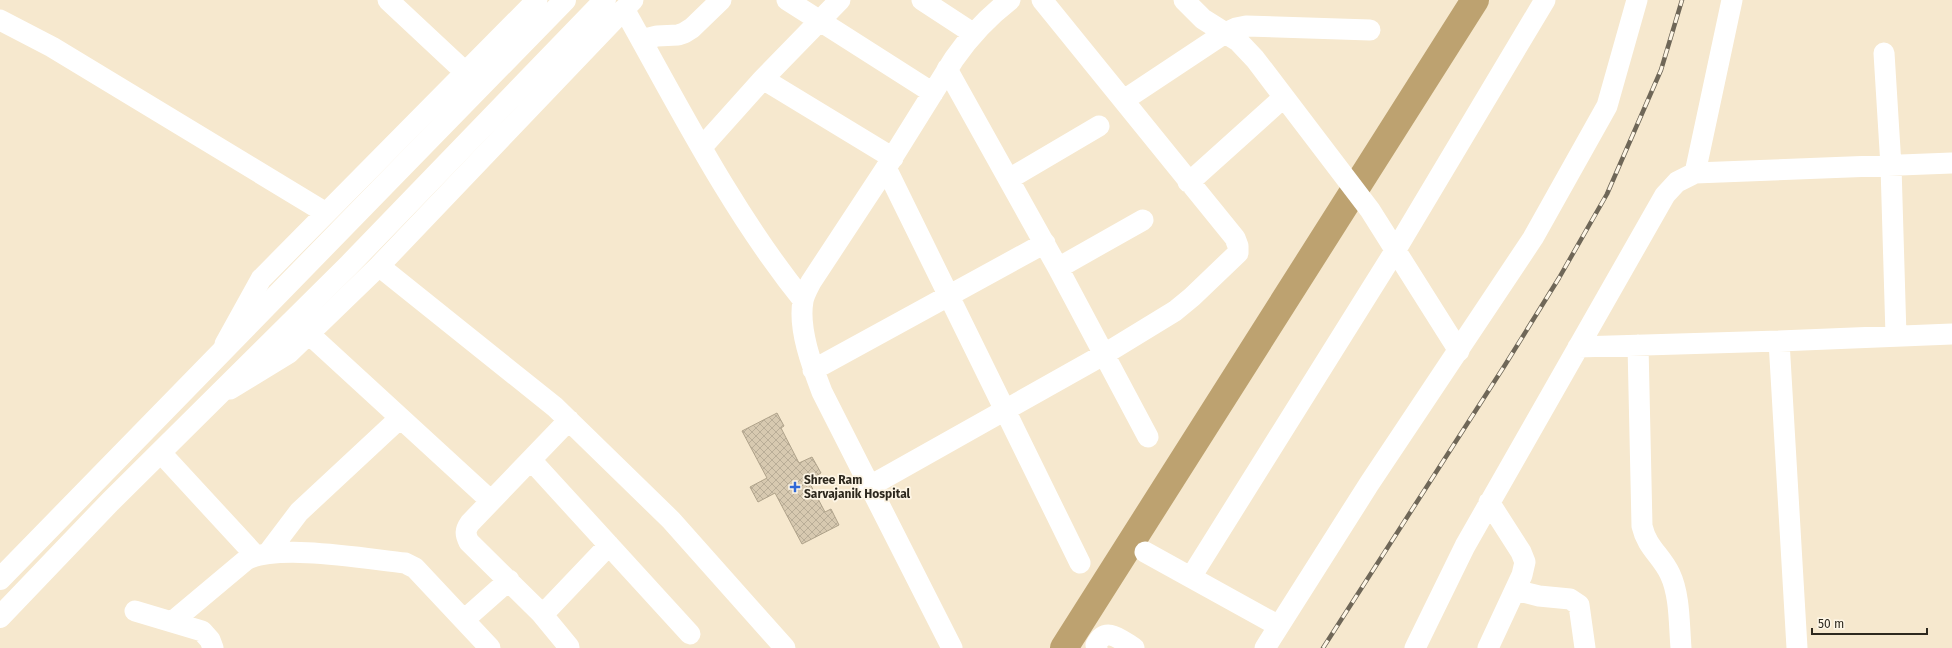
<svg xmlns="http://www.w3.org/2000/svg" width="1952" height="648" font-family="'Fira Sans',sans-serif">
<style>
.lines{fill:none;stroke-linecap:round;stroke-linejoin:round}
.river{stroke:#bda270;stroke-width:28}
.building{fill:url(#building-cross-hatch);stroke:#afa28a}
.minor{stroke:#fff;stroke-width:21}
.highway{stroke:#fff;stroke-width:22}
.rail-casing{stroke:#6f6758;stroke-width:4.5}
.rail{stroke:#fef6e6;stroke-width:3;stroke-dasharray:9;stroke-linecap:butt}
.poi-dot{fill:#3068d7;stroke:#fef6e6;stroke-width:1.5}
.labels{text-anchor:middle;stroke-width:3.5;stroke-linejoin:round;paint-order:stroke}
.poi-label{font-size:12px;font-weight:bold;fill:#2d281e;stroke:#fef6e6;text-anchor:start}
</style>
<defs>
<pattern id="building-cross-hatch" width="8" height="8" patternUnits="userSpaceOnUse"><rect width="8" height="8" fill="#d7c9b0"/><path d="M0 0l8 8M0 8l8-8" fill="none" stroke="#b9ad97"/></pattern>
</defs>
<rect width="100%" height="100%" fill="#f6e8ce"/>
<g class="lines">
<path class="river" d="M1064 648 1475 0"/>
</g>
<path class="building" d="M777 413 784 426 781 428 799 463 812 457 821 473 808 480 825 512 831 509 839 525 802 544 775 493 758 502 750 487 767 478 742 431Z"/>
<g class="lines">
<path class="minor" d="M388 0 465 72
M787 0 933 93
M922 0 974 34
M1184 0 1203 19 1238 41 1255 59 1370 210 1459 351
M624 9C679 107 732 212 803 300
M0 20 52 47 326 213
M641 40 657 36 678 35 684 33 692 28 721 0
M1884 53 1891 166 1896 336
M947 69 1058 268 1148 437
M763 79 893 158
M1124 100 1225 33 1236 28 1246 26 1370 30
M702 147 763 79 840 0
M886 168 1080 563
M1695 173 1732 0
M1009 179 1099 126
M1188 182 1194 178 1284 97
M379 266 555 407 671 520 785 648
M1058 268 1143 220
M309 334 491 501
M1779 341 1952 334
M225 344 261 279 537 0
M1638 345 1642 526C1647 548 1661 555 1670 574 1680 595 1679 624 1681 648
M1578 347 1779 341 1797 648
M813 370 1045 243
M230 389 289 353 379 266 633 0
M569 420 470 523C465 530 465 534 469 542L541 613 550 607 609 545
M161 453 255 555
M531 460 690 634
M870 486 1103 355 1175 311 1192 297 1238 253V246L1235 238 1042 0
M1145 552 1279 626
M268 553 299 512 400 418
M1191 577 1395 251 1545 0
M1515 590 1539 596 1570 599 1579 605 1585 648
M135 611 202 631 210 640 213 648
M541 613 569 647
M464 620 509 580
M172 622 246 560C278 543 367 559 405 563L415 568 490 648
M952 648 822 392C812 366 798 329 803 301 804 295 808 288 811 282L886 168 954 59C970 36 988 17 1010 0
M1097 648 1096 645C1106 625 1121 640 1134 648
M1265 648 1369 484 1533 238 1607 106 1637 0
M1415 648 1465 546 1665 195 1677 182 1695 173 1952 163
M1488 648 1522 575 1525 562 1521 552 1489 502"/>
<path class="highway" d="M0 579 565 0
M0 617 110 502 349 265 605 0"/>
<g class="rail-casing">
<path id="rail" d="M1323 648 1505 365 1559 278 1607 194 1661 70 1682 0"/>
</g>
<use href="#rail" class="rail"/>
</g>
<path class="poi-dot" d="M793 481h4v4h4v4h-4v4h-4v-4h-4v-4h4z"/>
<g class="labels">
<g class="poi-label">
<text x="804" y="484">Shree Ram<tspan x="804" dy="14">Sarvajanik Hospital</tspan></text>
</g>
</g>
<path d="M1812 628v6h115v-6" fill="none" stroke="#2d281e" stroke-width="2"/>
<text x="1818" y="628" font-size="12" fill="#2d281e" stroke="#fef6e6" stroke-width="3" paint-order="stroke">50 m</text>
</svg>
